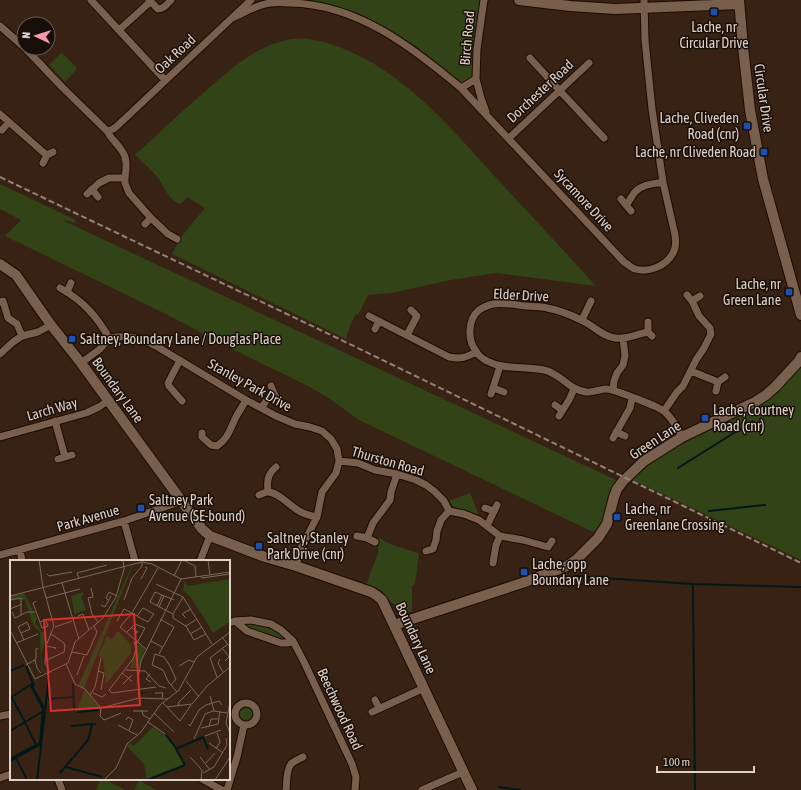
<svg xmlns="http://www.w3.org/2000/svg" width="801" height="790" font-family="'Asap Condensed',sans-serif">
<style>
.green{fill:#314317}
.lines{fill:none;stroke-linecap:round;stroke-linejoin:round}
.stream{stroke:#001819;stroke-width:2}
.street-casing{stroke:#1e0b01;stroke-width:9}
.secondary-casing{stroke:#1e0b01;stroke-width:12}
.street{stroke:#785f4e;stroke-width:7}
.secondary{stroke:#785f4e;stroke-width:10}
.rail{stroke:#948276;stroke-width:2;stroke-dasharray:6 3;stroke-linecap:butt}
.transit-dot{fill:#1a4fb4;stroke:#180e08;stroke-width:1.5}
.labels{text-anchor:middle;stroke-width:3;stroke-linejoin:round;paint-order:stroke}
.poi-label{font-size:14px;fill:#e0d1c8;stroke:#180e08;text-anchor:start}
.street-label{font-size:14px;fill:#e0d1c8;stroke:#180e08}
.inset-river{fill:none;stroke:#001819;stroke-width:2}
.inset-road{fill:none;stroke:#7b685b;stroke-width:1}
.view{fill:#d63030;fill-opacity:0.15;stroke:#d63030;stroke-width:2}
.inset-edge{fill:none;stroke:#e0d1c8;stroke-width:2}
</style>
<rect width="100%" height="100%" fill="#382213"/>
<path class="green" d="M276 0H480L481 3 480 10 476 30 474 48V73L470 80 465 84 458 82 417 47 382 27 351 12Z
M293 39C298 39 303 38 308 39 331 42 351 51 371 62 422 92 459 137 499 181 532 216 564 251 596 286L496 273 451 280 391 293 368 295 358 315 356 314 350 326 346 339 172 254 181 237 205 208 187 197 183 202 179 204C167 198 165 187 157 177 151 169 142 162 135 155 157 135 178 115 201 95 228 71 256 44 293 39Z
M62 53 77 68 76 70 65 82 49 65 60 54Z
M0 184 76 220 75 223 62 220 618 481C607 494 609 505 603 520 601 524 596 529 593 532L359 420 327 397 308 386 234 350 166 314 5 236 21 220 0 209Z
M801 364V560L629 478 665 452 679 443 762 404 787 382 791 375Z
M470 493 478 513V515L469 511 462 510 454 507 449 501Z
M378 538C383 539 386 542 390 544 395 546 398 547 403 548 409 550 412 552 419 553L415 584 412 586V612L402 611 392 603 381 590 366 585 378 553Z
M247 623C261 624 274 628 284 638V640L245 627 244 624Z
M239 715a7 7 0 1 1 14 0a7 7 0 1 1-14 0Z
M100 779H105L125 790H96Z
M139 780 156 790H134Z"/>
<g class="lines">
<path class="stream" d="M678 468 753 421
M709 511 765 505
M575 576 692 584 801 587
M692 584 693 588 695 790
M499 787 520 790"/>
<g class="street-casing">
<path id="street" d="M91 0 165 80
M149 0 158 9C164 9 167 4 171 0
M484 0 477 49 476 79 481 98 486 112
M232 18C244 13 258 4 271 3 277 2 284 3 290 3 357 4 412 47 461 88L624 262C628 264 631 268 635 269 649 273 666 266 673 253 676 248 676 241 675 235L663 182 652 109 645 40 644 0
M0 26 24 47
M119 30 150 2
M25 48 62 87 107 131 113 129 116 127 251 0
M530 58 560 91 604 138
M461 88 476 79
M0 114 43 152 47 155 53 152
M2 130 9 122
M509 138 589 63
M43 163 47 155
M125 178V183L129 193 151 218 168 234 177 239
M92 189 98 197
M87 194 99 183 109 178H125C126 169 128 159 122 151 117 143 111 139 107 131
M621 199 631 211
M626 205C630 201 632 195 635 192 642 184 654 184 663 182
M145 224 151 218
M60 288C83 301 96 315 109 338
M67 292 71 283
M692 301 700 296
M0 302 3 301 8 318 17 324 22 336
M369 316 449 357C461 359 465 358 476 352
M582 320 591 301
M648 322V332L652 336
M375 329 379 321
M648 332C637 334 626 340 615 338 603 337 593 325 581 320 571 315 558 310 547 308 540 306 533 307 526 306 517 305 501 302 493 304 488 305 484 307 479 310 468 319 467 340 476 351 478 355 483 359 487 361 504 370 525 366 544 370 560 373 569 390 586 392 593 393 600 389 606 389 613 389 660 407 665 412 673 419 677 428 682 437
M407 335 417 316 411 310
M0 354 13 342 22 336 38 332 51 325
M180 360 168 383 169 386 182 401
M81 363 100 349 109 338C129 335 138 337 156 346L246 400 276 416 295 424 310 427 322 431 331 439 337 449 339 461 336 473 322 492 317 517 300 550 296 566
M691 371 718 382 725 377
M271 386 276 398
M493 388 504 392
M613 390 614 381 617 373 623 365 625 356 623 338
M716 391 718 382
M491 394 500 366
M555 405 562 410
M261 408 273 392
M664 411 677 392 683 386 696 360 704 348 711 334 710 328 699 316 692 301 687 295
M559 416 569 400 574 389
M55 421 65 457
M616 432 625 436
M202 433V437L211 445 217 446C228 439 230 429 236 417 239 411 243 406 246 400
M0 437 86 413 99 407 109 400
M613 438 630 408 632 398
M58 459 72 455
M339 461 358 463 375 470 397 474 416 480 426 485 434 491 444 501 449 511 464 514 479 520 500 536
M268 492C267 481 267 475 276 467
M259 495C262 494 265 492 268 492 278 492 290 506 299 511 304 514 311 516 317 517
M485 508 494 511
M124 521 135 561
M487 526 497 505
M357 536 367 538 375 542
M367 538 373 523 390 500 391 492 397 474
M20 550 22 561
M426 551 433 549 436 540 437 531 441 520 449 511
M0 555 124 521 182 501
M200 561 210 536
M493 563 496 545 500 536 523 540 548 547 552 541
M235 621 251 620 271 624 281 630 293 641 304 662 352 764 356 777 355 790
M229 623 235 621 247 631 281 643H288L293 641
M375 700 379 708
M235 714a11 11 0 1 1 22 0a11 11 0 1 1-22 0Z
M372 712 424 688
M0 716 11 714
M0 778 11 774
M58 779 62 790
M202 779 222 790
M227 790 237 757 244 725
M286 790C287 782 286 770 291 764 294 761 299 759 303 757
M422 790 463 772"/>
</g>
<g class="secondary-casing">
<path id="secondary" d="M519 0 570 6 615 9 739 4
M739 0 743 47 750 110 763 179 801 315
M0 264 16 275 51 325 81 363 202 529 210 536 265 557 296 566 371 592 376 595 382 600 472 790
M394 625 522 583 567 566 577 559 598 538 607 524 614 497 617 489 623 481 644 461 682 437 755 402 766 395 776 386 799 361 801 357"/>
</g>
<use href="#street" class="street"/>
<use href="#secondary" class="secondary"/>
<path class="rail" d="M0 177 94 222 333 336 801 563"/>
</g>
<g class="transit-dot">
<rect x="710" y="8" width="8" height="8" rx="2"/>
<rect x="743" y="122" width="8" height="8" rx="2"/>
<rect x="760" y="148" width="8" height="8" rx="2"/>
<rect x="785" y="288" width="8" height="8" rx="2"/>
<rect x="68" y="335" width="8" height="8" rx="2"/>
<rect x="701" y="414" width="8" height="8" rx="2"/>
<rect x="137" y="504" width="8" height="8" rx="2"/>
<rect x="613" y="513" width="8" height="8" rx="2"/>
<rect x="255" y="542" width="8" height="8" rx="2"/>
<rect x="520" y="568" width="8" height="8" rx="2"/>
</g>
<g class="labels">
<g class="poi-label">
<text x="714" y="32" text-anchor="middle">Lache, nr<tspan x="714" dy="16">Circular Drive</tspan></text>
<text x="739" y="123" text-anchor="end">Lache, Cliveden<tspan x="739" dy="16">Road (cnr)</tspan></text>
<text x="756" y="157" text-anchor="end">Lache, nr Cliveden Road</text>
<text x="781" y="289" text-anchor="end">Lache, nr<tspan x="781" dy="16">Green Lane</tspan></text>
<text x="80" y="344">Saltney, Boundary Lane / Douglas Place</text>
<text x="713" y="415">Lache, Courtney<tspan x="713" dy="16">Road (cnr)</tspan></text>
<text x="149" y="505">Saltney Park<tspan x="149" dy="16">Avenue (SE-bound)</tspan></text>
<text x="625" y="514">Lache, nr<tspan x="625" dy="16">Greenlane Crossing</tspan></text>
<text x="267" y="543">Saltney, Stanley<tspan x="267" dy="16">Park Drive (cnr)</tspan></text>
<text x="532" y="569">Lache, opp<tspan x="532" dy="16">Boundary Lane</tspan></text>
</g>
<g class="street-label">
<text transform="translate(467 38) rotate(-85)" y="5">Birch Road</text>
<text transform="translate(175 54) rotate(-43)" y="5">Oak Road</text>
<text transform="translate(540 91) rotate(-43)" y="5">Dorchester Road</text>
<text transform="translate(764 98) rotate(82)" y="5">Circular Drive</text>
<text transform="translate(584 200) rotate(47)" y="5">Sycamore Drive</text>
<text transform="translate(521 295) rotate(3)" y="5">Elder Drive</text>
<text transform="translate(250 385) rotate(29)" y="5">Stanley Park Drive</text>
<text transform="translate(118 390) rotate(54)" y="5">Boundary Lane</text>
<text transform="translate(52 409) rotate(-16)" y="5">Larch Way</text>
<text transform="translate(655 440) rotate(-33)" y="5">Green Lane</text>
<text transform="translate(388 461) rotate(16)" y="5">Thurston Road</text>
<text transform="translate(88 518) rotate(-16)" y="5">Park Avenue</text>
<text transform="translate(416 638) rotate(65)" y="5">Boundary Lane</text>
<text transform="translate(340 709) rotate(65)" y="5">Beechwood Road</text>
</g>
</g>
<g transform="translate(10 560)">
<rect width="220" height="220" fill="#382213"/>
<path d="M122 5H123L74 128 68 126ZM220 19V62L203 73 182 39 173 30 175 21 177 26ZM73 32 74 35 71 36 76 50 66 53 65 56 61 36ZM14 33 27 58 25 63 32 72H37L31 95 32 107 36 114 31 109 30 72 23 65 15 40 0 39V36ZM108 71 121 85V93L96 124 93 98 88 96 97 76 102 79ZM128 84 135 89 129 108H120ZM75 129 90 148V150L66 152ZM143 167 159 178 175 205 137 220 134 204 117 186 120 183 124 186Z" fill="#314317"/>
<path class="inset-river" d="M0 111 14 105M25 124 22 126 34 148M63 124 64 151M0 138 23 123 16 106M2 138 15 162M38 139 63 137M67 152 89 150M15 163 26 184M61 166 83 164M0 171 32 152M156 175 166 188M7 197 31 184M0 199 30 183 33 149 21 126M0 201 6 198 17 220M175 205 166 189 193 177 198 189M56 207 92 217M50 213 78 180 82 165 86 164M27 220 39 117M137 220 175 205"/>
<path class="inset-road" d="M29 0 33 28M173 0 185 6 186 17M198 0 200 15M37 14 39 16 62 12M164 16 172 0M190 16 192 18 220 14M69 18 67 13 97 5M131 19 137 8 135 7M52 23 69 79M146 24 173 37 202 84M33 27 44 66 36 86 35 103 40 113M81 28 83 37 78 38 82 54 88 62M0 36 132 2 142 4 171 19 220 12M36 38 70 29M0 40 11 38V55M114 40 122 18 132 6V0M26 41 23 43 32 68 38 66 36 60 30 62M99 41 96 38 99 32 107 36M91 45 95 47 101 36M147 46 152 35M149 47 154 36M0 49 12 44M2 52 5 58 17 52H25M122 53 132 59 138 62 144 54 133 48 127 56M163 54 140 42 145 32 164 40M163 54V58L176 66 184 80 196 74M163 54 173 37M68 56 73 54 79 70M176 58 172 54 181 49M107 61 114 49 122 53M176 66 187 59M45 67 62 61M122 68 128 72 125 74V71M0 70 25 119 58 103 65 82 93 58 106 37 114 9 113 0M11 73 20 69 17 62 8 67 9 69 14 80M116 73 125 64 135 68 126 85M41 74 54 83 55 87M180 74 192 67M212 77 220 87M124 81 126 89 123 99 99 130 102 133 146 127M141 81 152 87M6 83 28 74M36 86 46 88H44M136 89 110 67 122 53 148 8M213 89 219 97 215 101M62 92 77 95 87 72 84 66M149 94 164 67 150 59M210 99 208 103 213 112M25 100 27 108 31 113M35 101 54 92 55 86M56 104 65 124 75 129 91 148M16 105 26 99V89L28 88M169 106 179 100 184 102M116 110 135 111 149 126 156 128M88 111 94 113 91 130M112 113 122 121M140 114 136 119 141 122M67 115 74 96M207 117 200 98 218 84M176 121 189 137M113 124 122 115M161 125 166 119 160 106 154 97 145 94 142 105 153 110 157 119 159 123 161 125 167 132M83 133 92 137 96 134M145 133H153L152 138M80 135 85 127 91 98M200 136 204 151M129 138 128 119 131 101 171 19M220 142 216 163 220 173M153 143 157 147 182 144 197 126 220 107M156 146 170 161 181 145M168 146 169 142 181 130M91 148 129 138 158 139M91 148 90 156 94 160 111 153M132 150 133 155 140 159M123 151H138M144 153 164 172M116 160 118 157 123 160 119 170M138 162 155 174M178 164 180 166 189 150 196 145 209 141 212 145M108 165 127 175M199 167 201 159H208M191 168 208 164 210 151M195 176 211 170M184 179 195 154 203 151 217 153M199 183 213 193M206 189 210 182 207 173M180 197 192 210 191 220M190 197 200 210M196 203 205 193M193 213 204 207 217 185 216 178M94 220 106 208 117 184 131 172 150 145 169 130 187 97 220 72M205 220 220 197"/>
<path class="view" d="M124 54 130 145 41 151 34 60Z"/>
<rect width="220" height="220" class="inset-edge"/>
</g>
<g transform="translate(36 36) rotate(274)"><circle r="19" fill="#180e08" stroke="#685c55"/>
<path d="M0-3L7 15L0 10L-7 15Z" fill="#f39aab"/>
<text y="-6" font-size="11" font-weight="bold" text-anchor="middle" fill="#e0d1c8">N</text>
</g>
<path d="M657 766v6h97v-6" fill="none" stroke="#e0d1c8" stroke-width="2"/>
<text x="663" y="766" font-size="12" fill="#e0d1c8" stroke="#180e08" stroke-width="3" paint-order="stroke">100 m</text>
</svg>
